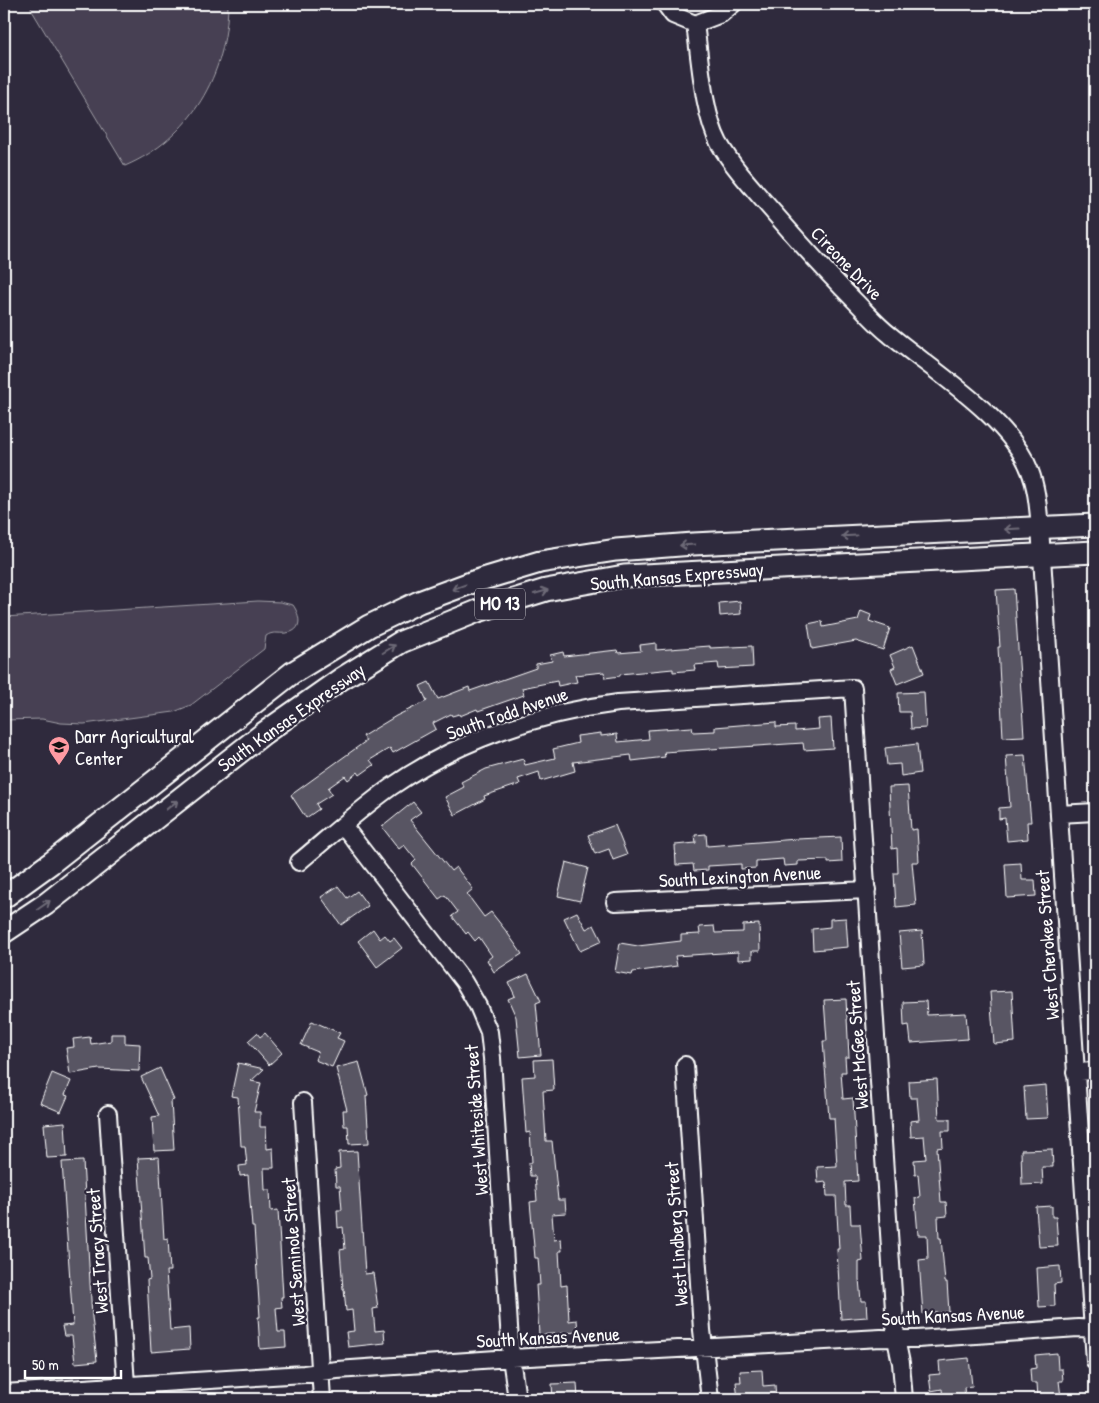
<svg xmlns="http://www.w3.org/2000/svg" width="1099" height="1403" font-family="'Patrick Hand',sans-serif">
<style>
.green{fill:#464152;stroke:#a2a0a8}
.building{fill:#595564;stroke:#fff}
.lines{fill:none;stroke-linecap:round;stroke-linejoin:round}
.minor-casing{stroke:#fff;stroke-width:20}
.major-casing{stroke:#fff;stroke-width:25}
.minor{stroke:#2f2a3d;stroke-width:16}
.major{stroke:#2f2a3d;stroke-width:21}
.oneway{stroke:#6d6a77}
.labels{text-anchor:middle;stroke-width:4.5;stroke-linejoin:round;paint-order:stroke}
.shield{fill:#2f2a3d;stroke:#c1bfc5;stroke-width:1}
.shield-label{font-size:18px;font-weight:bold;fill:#fff}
.street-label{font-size:19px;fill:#fff;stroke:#2f2a3d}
.poi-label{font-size:19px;fill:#fff;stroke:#2f2a3d;text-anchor:start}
</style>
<rect width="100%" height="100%" fill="#2f2a3d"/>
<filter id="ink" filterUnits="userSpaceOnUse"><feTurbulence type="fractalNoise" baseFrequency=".02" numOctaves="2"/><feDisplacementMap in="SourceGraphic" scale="10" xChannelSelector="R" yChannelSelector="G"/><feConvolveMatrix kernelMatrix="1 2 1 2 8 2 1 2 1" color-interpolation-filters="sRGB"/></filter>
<g filter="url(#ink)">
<path class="green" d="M32 4H228C227 74 191 138 125 166L31 9Z
M258 601 280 602 293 605C300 615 304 631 286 633 278 634 273 631 266 636L264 649 191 705 174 712 84 724 61 723 42 719 4 720V617Z"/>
<path class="building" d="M1014 589 1024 736 1003 737 998 647H1000L996 590Z
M740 601 741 614 720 616 719 603Z
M861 611 871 615 869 621 890 628 883 650 856 641 812 649 808 624 822 621 823 627 858 620Z
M656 643V650L710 646V648L752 646 753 667 719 669 718 663 694 665 695 670 673 672V669L620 674V676L605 678 604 672 575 675 577 682 558 686 557 681 522 688 524 695 478 711 477 709 460 716 459 714 452 716 451 714 433 723 436 729 393 753 390 748 370 760 374 765 360 775 358 772 348 780 345 776 328 788 332 794 316 804 319 809 306 818 291 795 366 741 363 736 396 716 427 701 420 686 429 682 438 699 469 687 470 691 536 668V664L552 661 550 655 563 652 564 656 617 650 618 653 641 651 640 645Z
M913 645 924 673 897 684 891 669 895 667 890 655Z
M924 692 926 728 911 729 910 712H899L898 693Z
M831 718 833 748 804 750 803 743 664 752 665 757 632 761 631 755 573 762 575 771 541 781 539 772 518 779 520 784 484 796 485 799 455 815 445 797 464 787 461 782 486 769 523 759 525 765 555 758 553 749 578 743 577 736 601 733V736L617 734 618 742 649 739 648 730 692 727 693 732 715 731V727L776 722V727L795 726V731L819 729 818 719Z
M917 744 920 773 901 776 900 764 887 765 885 748Z
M1025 755 1031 822H1027L1028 839 1007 841 1005 818 999 819V808L1010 807 1006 756Z
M908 786 911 830 917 829 919 862H912L916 905 896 907 894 873H898L897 848 892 849 889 787Z
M413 802 421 812 410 820 451 871 456 867 473 889 467 894 484 917 491 912 506 931 522 954 494 972 487 960 492 956 479 937 475 941 468 932 466 934 452 916 458 912 445 895 439 899 412 864 416 860 404 845 399 849 382 827Z
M615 825 627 855 613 860 609 849 595 854 588 835Z
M706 834 707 846 797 839 841 837 842 862 828 863V860L798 861V865L784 866 783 859 756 861V868L741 869V864L708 866V870L694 871 693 864 676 865 675 845 696 843 695 835Z
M566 862 588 868 580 901 558 896Z
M1021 863 1022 880H1035L1036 896 1007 898 1005 864Z
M338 886 347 898 357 891 368 906 341 925 321 897Z
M577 912 586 929 594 925 602 941 580 951 564 918Z
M846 918 848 947 813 950 812 929 830 927V919Z
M759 924 760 951H752V959L738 960V952L675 956 677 966 633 972 632 975 615 972 620 943 638 946 681 941V935L700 934 699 927 714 926 715 933 743 932V925Z
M373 929 380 939 385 935 390 941 394 938 402 948 377 967 358 941Z
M922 931 924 965 902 967 899 933Z
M528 974 541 1001 536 1003 541 1055 520 1057 516 1017 508 999 515 996 509 983Z
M1012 991 1015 1042 994 1044 990 992Z
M846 999 849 1057H845L846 1072H841L843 1099 853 1098 858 1181 845 1182 846 1205H850L851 1224H860L863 1261 859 1262V1279L861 1301H866L867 1317 841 1319 837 1249H839L836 1196H827L826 1182 818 1183 817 1167 837 1166 834 1118H829L823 1041H827L824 1000Z
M926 1001 927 1015 966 1013 968 1039 911 1043 909 1025 904 1026 903 1002Z
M312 1021 340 1033 337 1038 344 1041 332 1067 315 1060 318 1052 301 1045Z
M257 1033 260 1037 265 1033 282 1053 269 1065 248 1041Z
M111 1034H125V1043L140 1044 139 1071 99 1069 70 1074 66 1048 74 1047 73 1039 90 1037 91 1044 111 1041Z
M552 1059 554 1090 543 1091 546 1141H552L558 1200H565L566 1213 552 1214 554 1240 561 1239 562 1251H559L561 1286 567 1285 569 1321 577 1320 578 1332 539 1335 536 1285H540L538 1258H535L530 1202 537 1201 535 1176H530L529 1163 532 1162 530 1132 526 1133 522 1077 535 1076 534 1060Z
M359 1062 368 1095 366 1096 369 1143 349 1144 348 1126H344L343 1110H347L336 1068Z
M238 1063 264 1069 251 1081 261 1083 254 1112H260V1127H266L267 1149 273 1148 274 1168H264L265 1190H270L271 1211 278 1210 283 1297H281L282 1307 276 1308 278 1332H285L286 1347 260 1349 258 1317H260L254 1227H252L248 1175 240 1176 239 1166 247 1165 245 1146H241L238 1097 231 1096Z
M160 1068 174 1100 171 1101 174 1150 154 1151 152 1117 159 1116 141 1077Z
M52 1073 71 1081 65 1095 68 1096 61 1112 40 1103Z
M937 1079 939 1119H950V1131H942L943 1147 937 1148 941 1202H946L947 1216 938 1217 939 1238H941L945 1282H947L949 1312 923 1314 919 1260 928 1259 927 1235H918L915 1198 920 1197 918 1174 915 1175 914 1160 926 1159 924 1136 911 1137 910 1121 919 1120 917 1098H910L909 1081Z
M1046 1085 1048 1118 1026 1119 1024 1087Z
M65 1122 67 1157 47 1158 44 1124Z
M1052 1149 1053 1167H1042L1043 1184 1022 1185 1021 1150Z
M357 1151 365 1274 373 1273 378 1308 373 1309 375 1331 384 1330 385 1343 348 1347 346 1332 354 1331 352 1310 346 1311 344 1289H343L340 1250 345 1249 343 1227 338 1228 337 1210H342L340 1186H336L335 1169 340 1168 339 1152Z
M159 1157 164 1239 168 1238 170 1271H166L170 1330 189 1328 190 1349 151 1352 147 1280 150 1279 148 1258H145L138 1158Z
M83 1161 92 1317 97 1361 75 1363 72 1336H64L62 1326 73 1325 62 1162Z
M1052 1206V1217H1056L1058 1246 1039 1247 1036 1207Z
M1060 1266 1061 1283 1054 1284 1055 1306 1039 1307 1037 1268Z
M1057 1353 1058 1369H1062L1063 1381H1059L1061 1397 1038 1398 1037 1383H1031L1030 1369 1036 1368 1035 1355Z
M969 1358 972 1386 964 1387 965 1399H943L942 1389 931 1391 929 1375 940 1374 939 1361Z
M762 1370 763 1386 775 1385 776 1399H738L736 1382H741L740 1371Z
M577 1383 578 1399H553L552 1384Z"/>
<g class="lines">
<g class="minor-casing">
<path id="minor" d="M665 4 673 15 695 24
M695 24C700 58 703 113 719 143 734 169 756 192 775 214 801 244 827 273 855 301 866 312 877 325 890 335 933 371 1010 418 1030 471 1037 489 1038 508 1040 527L1095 1361
M695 24 721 14 733 4
M1059 814 1095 812
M343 825 464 982 478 1006 489 1032 492 1058 511 1358 517 1399
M299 862C329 837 359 810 391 787 457 741 538 713 618 703L853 688 896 1339 901 1363 904 1399
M615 902 867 890
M685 1065 702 1330 710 1399
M1075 1072 1095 1071
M303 1102 322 1399
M108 1114 126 1385
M4 1393 304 1374 337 1370 511 1358 881 1338 917 1339 1078 1328 1095 1329"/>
</g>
<g class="major-casing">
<path id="major" d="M4 897 51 863 292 673 369 626 419 602 473 582 540 562 616 550 693 544 1095 525
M4 932 46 904 264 733 341 679 401 642 478 611 546 590 624 576 1095 552"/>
</g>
<use href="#minor" class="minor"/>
<use href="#major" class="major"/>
</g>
<defs><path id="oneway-shaft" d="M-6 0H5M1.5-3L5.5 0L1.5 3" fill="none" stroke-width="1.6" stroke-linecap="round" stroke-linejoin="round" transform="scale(1.25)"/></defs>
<g class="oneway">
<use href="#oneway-shaft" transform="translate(1012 529) rotate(177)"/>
<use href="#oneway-shaft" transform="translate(849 536) rotate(177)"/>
<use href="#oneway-shaft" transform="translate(687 545) rotate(176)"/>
<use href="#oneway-shaft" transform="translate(459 587) rotate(160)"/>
<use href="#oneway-shaft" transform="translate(541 592) rotate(-15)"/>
<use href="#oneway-shaft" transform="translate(389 649) rotate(-32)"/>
<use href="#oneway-shaft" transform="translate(172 805) rotate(-38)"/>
<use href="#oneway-shaft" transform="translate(44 905) rotate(-35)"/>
</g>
</g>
<defs>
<g id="university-pin" transform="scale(1.125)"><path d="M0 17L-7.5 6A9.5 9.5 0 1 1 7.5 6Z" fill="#ff9aa2" stroke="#2f2a3d"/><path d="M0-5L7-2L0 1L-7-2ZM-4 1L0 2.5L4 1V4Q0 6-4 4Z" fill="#111"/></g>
</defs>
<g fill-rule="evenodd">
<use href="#university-pin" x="59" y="747"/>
</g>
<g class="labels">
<rect class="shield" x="475" y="588.5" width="50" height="31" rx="4"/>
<g class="shield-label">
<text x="500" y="610">MO 13</text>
</g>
<g class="street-label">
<text transform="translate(847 263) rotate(46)" y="7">Cireone Drive</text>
<text transform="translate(677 576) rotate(-5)" y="7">South Kansas Expressway</text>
<text transform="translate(507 713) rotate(-19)" y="7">South Todd Avenue</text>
<text transform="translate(291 717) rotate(-35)" y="7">South Kansas Expressway</text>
<text transform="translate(740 876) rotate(-3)" y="7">South Lexington Avenue</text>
<text transform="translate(1047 945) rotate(-94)" y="7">West Cherokee Street</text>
<text transform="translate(857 1045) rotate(-94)" y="7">West McGee Street</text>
<text transform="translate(476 1120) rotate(-94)" y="7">West Whiteside Street</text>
<text transform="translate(676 1234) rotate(-94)" y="7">West Lindberg Street</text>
<text transform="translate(97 1251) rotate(-94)" y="7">West Tracy Street</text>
<text transform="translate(293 1252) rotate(-94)" y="7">West Seminole Street</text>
<text transform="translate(953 1315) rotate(-3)" y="7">South Kansas Avenue</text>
<text transform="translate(548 1337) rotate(-3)" y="7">South Kansas Avenue</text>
</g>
<g class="poi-label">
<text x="75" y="743">Darr Agricultural<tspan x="75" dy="22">Center</tspan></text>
</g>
</g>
<rect width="1099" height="1403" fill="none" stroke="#2f2a3d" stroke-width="20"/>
<rect x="10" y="10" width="1079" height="1383" fill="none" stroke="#fff" stroke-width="2" filter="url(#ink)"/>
<path d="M25 1370v8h96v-8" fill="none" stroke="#ffffff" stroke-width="2.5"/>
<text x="32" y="1370" font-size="15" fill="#ffffff" stroke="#2f2a3d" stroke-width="4" paint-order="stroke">50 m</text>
</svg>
